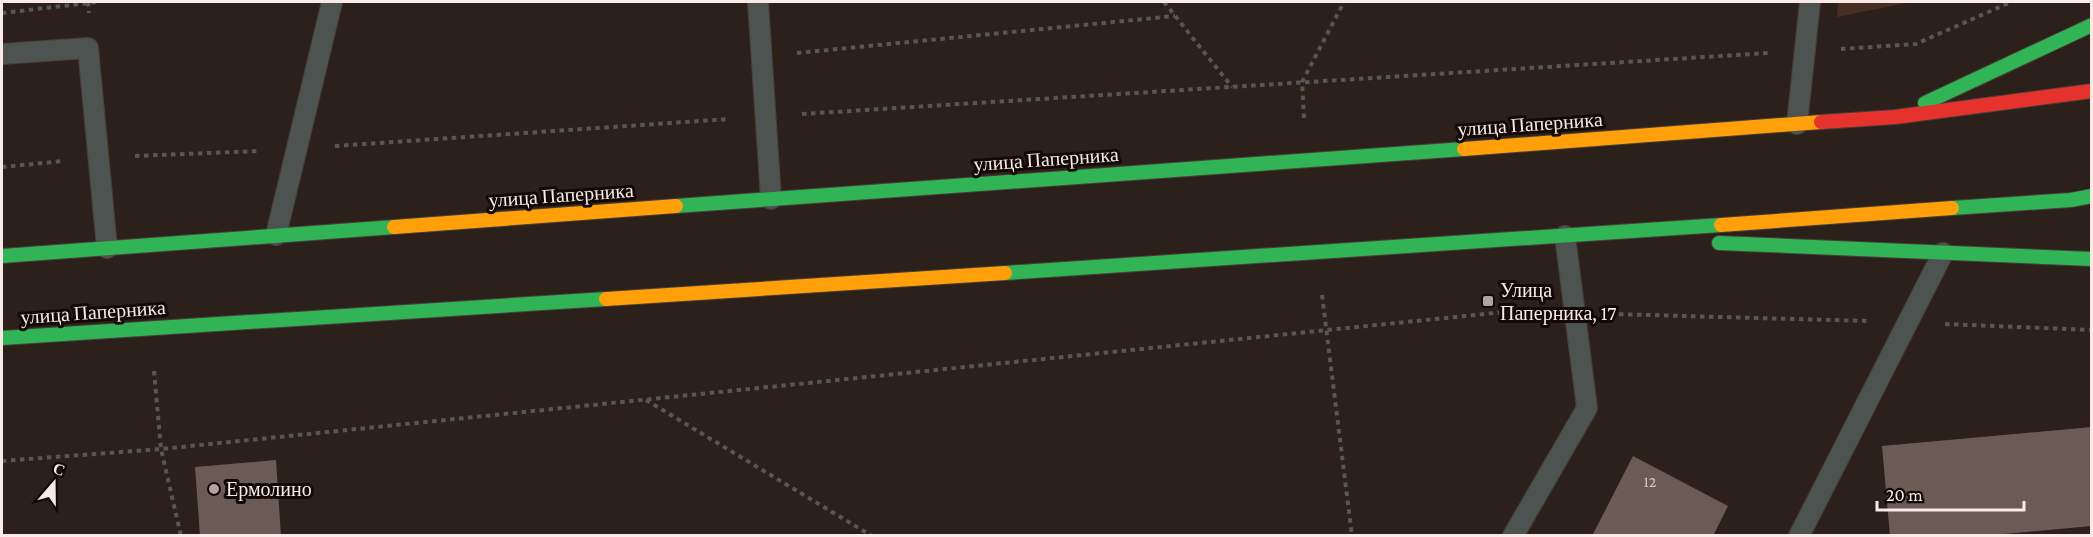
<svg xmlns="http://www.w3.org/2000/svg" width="2093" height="537" font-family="'Crimson Pro',serif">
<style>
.green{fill:#492e24}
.building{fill:#6a5b55}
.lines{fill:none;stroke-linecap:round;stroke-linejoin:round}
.lane-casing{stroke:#473d39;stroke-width:22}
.fast-casing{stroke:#473d39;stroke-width:16}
.slow-casing{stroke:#473d39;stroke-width:16}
.jam-casing{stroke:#473d39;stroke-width:16}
.path{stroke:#575756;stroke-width:4;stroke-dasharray:4.5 4.5;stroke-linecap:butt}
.lane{stroke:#4c5351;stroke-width:20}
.fast{stroke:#30b455;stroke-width:14}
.slow{stroke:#ff9f0a;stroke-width:14}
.jam{stroke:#e5322d;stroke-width:14}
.poi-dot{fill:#b2a39e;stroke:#130906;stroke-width:2}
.labels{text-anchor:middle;stroke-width:6;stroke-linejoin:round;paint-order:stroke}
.number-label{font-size:16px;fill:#d6c6c1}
.street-label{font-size:20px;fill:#faeae5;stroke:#130906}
.poi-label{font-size:20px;fill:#faeae5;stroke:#130906;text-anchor:start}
</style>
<rect width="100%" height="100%" fill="#2c201b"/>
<path class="green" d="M1838 2H1911L1837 17Z"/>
<path class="building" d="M2092 427V526L1983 536H1890L1882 446Z
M1633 456 1728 506 1713 536H1592Z
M276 460 281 536H200L195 467Z"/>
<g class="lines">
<g class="lane-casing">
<path id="lane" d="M758 2 771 199
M2 54 88 48 107 248
M1797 124 1810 2
M276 235 332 2
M1513 536 1587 408 1565 236
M1799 536 1943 253"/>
</g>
<g class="fast-casing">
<path id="fast" d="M1925 103 2092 25
M676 206 1464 149
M1952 208 2071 200 2092 196
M1719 243 2092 259
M2 256 394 227
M1005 273 1721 225
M2 338 606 299"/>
</g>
<g class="slow-casing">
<path id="slow" d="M1464 149 1821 122
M1721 225 1952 208
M394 227 676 206
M606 299 1005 273"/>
</g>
<g class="jam-casing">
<path id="jam" d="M1821 122 1895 117 2092 91"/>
</g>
<path class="path" d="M88 2 89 13
M1164 2 1232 87
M2 13 97 2
M1841 49 1916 44 2011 2
M797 53 1175 16
M802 114 1768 53
M1304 118 1302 82 1344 2
M335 146 729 119
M135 156 259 151
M2 167 64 161
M1322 295 1352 536
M1610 314 1869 321
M1945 324 2092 330
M154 371 161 449 181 536
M646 400 872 536
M2 461 161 449 1514 311 1539 312"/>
<use href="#lane" class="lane"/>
<use href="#fast" class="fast"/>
<use href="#slow" class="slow"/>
<use href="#jam" class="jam"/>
</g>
<g class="poi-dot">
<rect x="1482" y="295" width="12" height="12" rx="3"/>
<circle cx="214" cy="489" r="6"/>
</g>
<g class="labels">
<g class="number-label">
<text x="1650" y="487">12</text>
</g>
<g class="street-label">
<text transform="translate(1530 124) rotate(-4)" y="7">улица Паперника</text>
<text transform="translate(1046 159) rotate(-4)" y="7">улица Паперника</text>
<text transform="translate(561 195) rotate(-4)" y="7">улица Паперника</text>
<text transform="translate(93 312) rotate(-4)" y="7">улица Паперника</text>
</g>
<g class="poi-label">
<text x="1500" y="297">Улица<tspan x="1500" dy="23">Паперника, 17</tspan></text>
<text x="226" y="496">Ермолино</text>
</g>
</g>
<rect width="2093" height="537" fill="none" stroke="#faeae5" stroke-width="6"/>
<g transform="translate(54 483) rotate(20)" stroke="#130906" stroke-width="4.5" paint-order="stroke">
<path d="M0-4.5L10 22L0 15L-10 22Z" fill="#faeae5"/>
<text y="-9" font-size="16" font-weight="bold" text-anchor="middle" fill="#faeae5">С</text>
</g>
<path d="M1877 501v9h147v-9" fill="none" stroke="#faeae5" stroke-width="3"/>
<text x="1886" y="501" font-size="18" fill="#faeae5" stroke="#130906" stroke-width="4.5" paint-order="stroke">20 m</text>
</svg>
